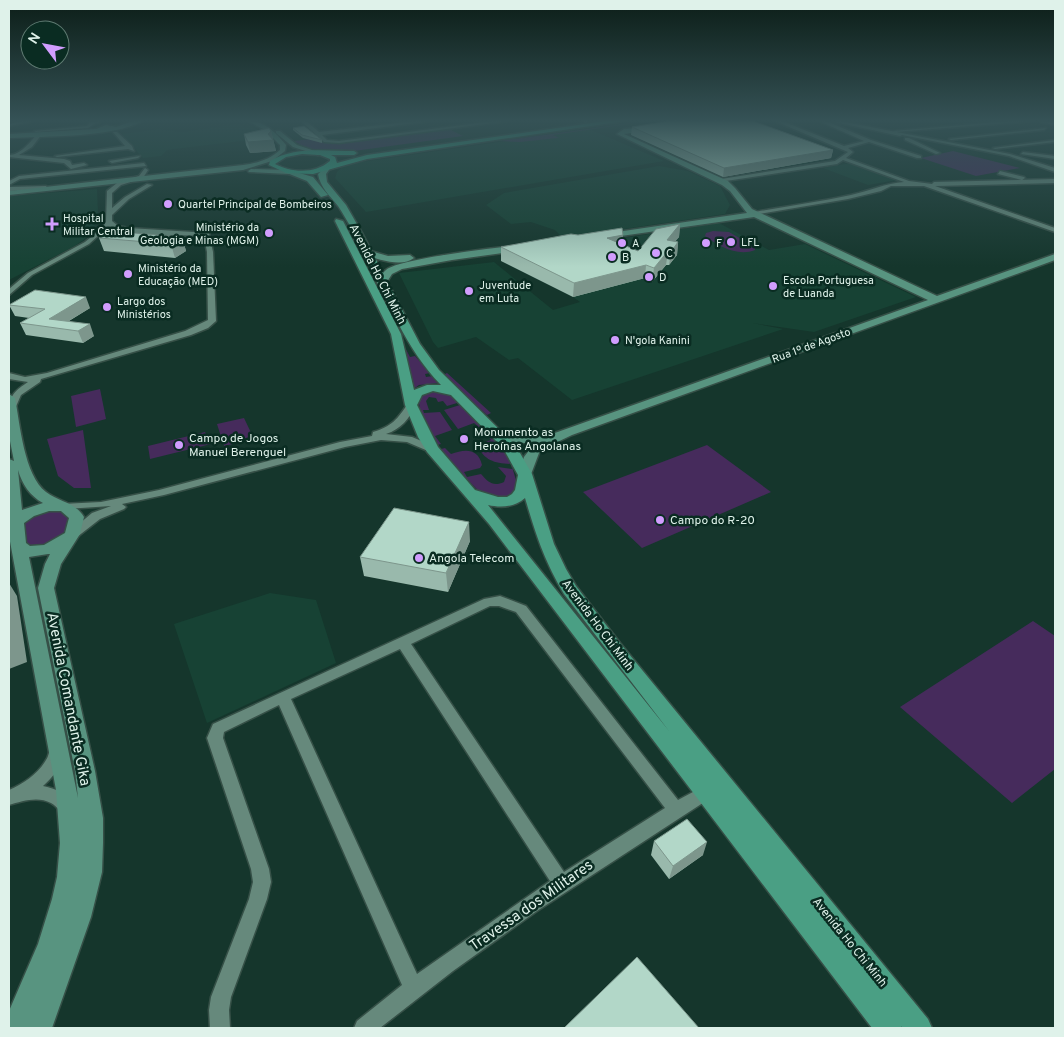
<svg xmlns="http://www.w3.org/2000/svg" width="1064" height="1037" font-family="Overpass,sans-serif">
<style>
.built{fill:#174234}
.green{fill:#462b5c;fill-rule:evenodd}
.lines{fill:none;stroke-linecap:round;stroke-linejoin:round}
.street-casing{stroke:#365047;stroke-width:3}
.secondary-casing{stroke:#365047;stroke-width:3}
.primary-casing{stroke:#365047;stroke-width:3}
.highway-casing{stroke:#365047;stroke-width:3}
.street{fill:#66897c;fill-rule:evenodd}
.secondary{fill:#589480;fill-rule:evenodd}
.primary{fill:#4a9f84;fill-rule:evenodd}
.highway{fill:#37ad8a;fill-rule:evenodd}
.wall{fill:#99b9ac}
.shaded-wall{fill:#7d968c}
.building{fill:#b2d7c8;stroke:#7d968c}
.poi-dot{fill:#d19dfe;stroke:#0a2c22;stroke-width:2}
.labels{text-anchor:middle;stroke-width:5;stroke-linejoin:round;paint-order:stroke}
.far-poi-label{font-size:11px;fill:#dff2ea;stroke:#0a2c22;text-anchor:start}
.far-street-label{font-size:11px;fill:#dff2ea;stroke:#0a2c22}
.street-label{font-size:12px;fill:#dff2ea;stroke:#0a2c22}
.poi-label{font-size:12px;fill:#dff2ea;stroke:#0a2c22;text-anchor:start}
.near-street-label{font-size:15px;fill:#dff2ea;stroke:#0a2c22}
</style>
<rect width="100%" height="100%" fill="#15362c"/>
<path class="built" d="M238 124 244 127 253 126 264 137 250 140 174 149 167 150 161 156 143 158 122 134 159 129 182 132Z
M589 129 664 161 366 212 335 178 337 172 342 167 354 163Z
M851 163 897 180 868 185 823 168Z
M659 166 688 171 720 186 730 205 725 214 563 238 555 230 531 222 511 224 486 205 504 193Z
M97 189 98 213 92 234 73 247 9 280V196Z
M719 223 769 250 805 244 916 297 814 332 752 323 783 329 572 400 518 358 509 360 476 337 438 348 433 342 399 273 494 262 553 310 580 302 573 297V246Z
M270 593 316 600 336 663 207 723 174 624Z"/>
<path class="green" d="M632 123H634L553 135 559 138 586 135 520 142 499 141Z
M449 129 463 136 354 151 308 149 294 141 319 138 325 142 345 143Z
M953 151 1020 168 976 176 921 158Z
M713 231 729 232 755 247V250C738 257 718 246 705 236L706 233Z
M399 336 410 357 415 356 430 373 425 374 426 377 433 376 439 383 419 385 412 390Z
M447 373 491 413 487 415 443 375Z
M100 389 106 419 76 427 71 396Z
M434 390 446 391 455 398 499 442 510 460 518 487C510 499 497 499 484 494 475 491 428 436 424 425 421 417 420 407 418 399L420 395ZM429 397 436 398 438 402 443 401 447 406 457 403 460 405 444 410 458 429 474 423 482 430 486 429 489 433 486 434 491 440 477 445C485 461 494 463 511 464L512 469 498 467 506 476 504 482C493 487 488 482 481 474L467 477 464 472 480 468 482 465C478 448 465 449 451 454L445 448 441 449 437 445 441 444 435 436 452 430 440 412 424 413 423 410H429L426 401Z
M244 418 254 439 224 446 217 424Z
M83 430 91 488H74L58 476 47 439Z
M205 432 211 444 150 459 148 446Z
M707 445 771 492 642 548 583 492Z
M56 510 64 512 69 516C71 538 43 548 25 548L20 520 34 512Z
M1033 621 1055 636V769L1012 803 900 707Z"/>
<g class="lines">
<g class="street-casing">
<path id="street" d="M23 121H35L9 126V124Z
M102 121 94 124 88 128 36 132 34 131 87 126 90 122Z
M301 121H306L319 132 415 121H431L322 135 327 140 339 141 493 121H508L339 143 324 142Z
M583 121H587V122L585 123Z
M775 121H782L844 146 864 141 819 121H826L871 140 921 156V158H917L869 142 848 148 853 152 846 158 909 181 932 184 934 182 1055 179V183L935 186 1055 228V232L924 186H891L881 191 848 199 753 215 752 214 755 212C787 206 819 202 851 195 869 191 886 183 904 182L843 160 837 164 719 182 721 179 835 161 848 152Z
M840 121 1010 154 1055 168V172L1009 156 902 135 900 136 835 122Z
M1009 121H1034L895 132 893 131Z
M1040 121 1055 123V125L1040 122Z
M1046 128 1044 130 951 140 949 139Z
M113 132H117L132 146 134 151 128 149 57 157 55 156 125 146Z
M38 133 42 134 32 147 19 155 64 159 70 161 72 165 84 163 87 165 71 169 64 163 9 157V155C21 155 31 141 38 133Z
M905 138H909L940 153 936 154 905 140Z
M1055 140V142L995 149 993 148Z
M1023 152 1055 156V159L1021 154Z
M140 156 138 158 112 163 109 161Z
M144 163 146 166 20 179 9 185V181L19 176Z
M145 168 148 170 143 178 121 185 112 193V208L125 197 147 184 152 185 129 199 112 215V221L118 226 129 228 209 233 213 252 216 321 208 328 191 335 41 379 40 382 21 395 14 411H9C9 395 16 390 28 382L9 379V373L25 377 47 373 185 331 208 320 207 252 204 236C185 235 121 236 109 226L89 244 32 275 9 295V289L28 273 85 242 101 229 106 222 107 191 117 183 139 176Z
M1000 171 1024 177 1025 178 1022 180 998 174Z
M46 186 48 189 9 191V187Z
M411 402 416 405C409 419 401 429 386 434L412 437 436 447 437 449 436 451H428L407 442 381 440 345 447 164 495 122 504 126 507 124 509 100 519 77 537H69L67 534 92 513 111 506 66 509 60 506 62 504 101 502 159 490 340 442 372 436 373 432C391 427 398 419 408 403Z
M500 596 526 606 678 800 706 785 712 787 714 792 712 797 537 911 453 971 380 1028H354L357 1021 402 985 279 705 224 732 223 738 269 869 271 882 267 899 231 997 229 1010 230 1028H210L209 1010 211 997 249 899 253 882 251 869 207 738 213 724 484 599ZM490 606H499L516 612 665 808 564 872 411 644ZM400 649 550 881 417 974 291 699Z
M57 743 62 745C69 759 53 777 43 786 57 789 69 794 75 808L73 813 67 816C60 813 58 807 51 803 38 796 22 801 9 805V790C23 784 38 774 46 760 49 756 49 750 52 745Z"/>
</g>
<g class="secondary-casing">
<path id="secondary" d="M133 121H143C111 138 46 136 9 138V134L96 129 106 125 116 127Z
M248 121C265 121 276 133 286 145L285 151 272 161 243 170 9 195V191L243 165C257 163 269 160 280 150V145L265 130Z
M653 127 651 130 624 134 728 181 735 188 752 209 937 296 1055 254V260L572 435 549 446 539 453 530 477H520L518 474 524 457 534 444 497 440 495 437 497 434 532 436 552 434 928 300 754 217 600 239V235L603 234 747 213 730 191 722 185 617 134 624 129Z
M276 131H280L297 145 321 153 318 155 293 147 276 133Z
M251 169 289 170 292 172 289 174 249 172 248 171Z
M521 245 525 248 524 250 452 260 402 269 392 274 385 285H379L377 283C380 279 382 273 386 270 400 258 497 248 521 245Z
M367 250 388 256 410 255 414 258C402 268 378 259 364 255V251Z
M9 394 15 398C20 424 24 475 46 492 59 502 75 502 84 517L80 534 61 564 54 588 95 771 103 818V843L102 872 91 917 52 1028H9V1011L38 944 52 899 57 877 60 843 56 790 9 536V459L14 461 9 436ZM18 470C22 484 30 496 43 503L22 510ZM49 511H61L69 518 65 533 44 545 30 546 26 543 24 523 34 516ZM48 554H50L45 564 38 588 75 771 78 798 29 557Z"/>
</g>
<g class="primary-casing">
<path id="primary" d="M328 165 331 167 326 174 327 182 346 205 362 233 420 344 439 370 516 446 532 474 554 544 566 569 576 586 620 643 928 1019 932 1028H902L901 1026V1028H872L489 524 427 452 418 437 405 405 391 334 335 221 336 219 343 221 401 334 414 390 427 385H441C399 342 381 281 352 229 347 221 343 213 338 206 330 196 320 187 318 174ZM433 391 451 395 503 448 518 475 515 490 512 494 507 497H498L475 490 438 447 417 405 422 395ZM525 498C536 535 544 560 564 594L669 731 488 505C501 508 515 507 525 498Z
M289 170 313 177 328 195 321 197 307 181 287 173V171Z"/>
</g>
<g class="highway-casing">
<path id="highway" d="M606 121H624L367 159 313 174 286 173 269 165 270 161C295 146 325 151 354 151L357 153 354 155H331L335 157 337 163 367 155ZM302 154 320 155 330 159V161C315 174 292 173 275 164L286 157Z"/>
</g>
<use href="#street" class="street"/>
<use href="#secondary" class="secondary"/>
<use href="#primary" class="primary"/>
<use href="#highway" class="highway"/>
</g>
<path class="wall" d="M632 127 833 150 831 158 723 177 631 135Z
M293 128 322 140V143L303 138 293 130Z
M271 131 276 151 250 153 246 145 244 134Z
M680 224 679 237 675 241 678 242 677 255 669 265H666L652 282 645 278 573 297 501 261V247L578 235 623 245 638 251Z
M182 237 186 251 175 258 104 251 99 238Z
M9 305 90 308 69 321 94 336 83 343 26 335 20 323 29 318 15 316Z
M470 541 448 592 364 576 360 557Z
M654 841 703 855 669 879 651 855Z"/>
<path class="shaded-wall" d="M271 131 276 151 250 153 248 142 268 134Z
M833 150 831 158 723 177 724 168Z
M680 224 679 237 666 253 667 240Z
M623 235 622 248 607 238Z
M182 237 186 251 175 258 171 244Z
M678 242 677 255 669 265 671 252Z
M668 251 666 265 652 282 654 268Z
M646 265 645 278 573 297 574 283Z
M86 297 90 308 57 328 49 319Z
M90 324 94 336 83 343 78 331Z
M469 522 470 541 448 592 446 573Z
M9 583 17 596 27 662 9 669Z
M707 842 703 855 669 879 673 866Z"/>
<path class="building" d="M668 121H753L833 150 724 168 632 127Z
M304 126 322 140 302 135 293 128Z
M269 128 271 131 268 134 273 140 248 142 244 134Z
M680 224 667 240 678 242 671 252 668 251 654 268 646 265 574 283 501 247 571 234 578 235 622 228 623 235 607 238 638 251 656 229Z
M111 231 182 237 171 244 99 238Z
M35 290 86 297 49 319 90 324 78 331 20 323 45 309 9 305Z
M394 508 469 522 446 573 360 557Z
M687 819 707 842 673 866 654 841Z
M637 957 699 1028H564Z"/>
<linearGradient id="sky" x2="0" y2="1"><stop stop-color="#0c1e18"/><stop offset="0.45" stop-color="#355256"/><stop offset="1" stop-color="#355256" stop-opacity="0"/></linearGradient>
<rect width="1064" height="267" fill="url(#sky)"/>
<g class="poi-dot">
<circle cx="168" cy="204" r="5"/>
<path d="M49.5 216.5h5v5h5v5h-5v5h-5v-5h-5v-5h5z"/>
<circle cx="269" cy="233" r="5"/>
<circle cx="731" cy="242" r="5"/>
<circle cx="622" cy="243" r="5"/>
<circle cx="706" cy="243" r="5"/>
<circle cx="656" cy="253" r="5"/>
<circle cx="612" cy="257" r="5"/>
<circle cx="128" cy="274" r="5"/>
<circle cx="649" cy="277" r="5"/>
<circle cx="773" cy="286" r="5"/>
<circle cx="469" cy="291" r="5"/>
<circle cx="107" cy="307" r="5"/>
<circle cx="615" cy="340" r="5"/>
<circle cx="464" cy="439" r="5"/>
<circle cx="179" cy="445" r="5"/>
<circle cx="660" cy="520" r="5"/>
<circle cx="419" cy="558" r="5"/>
</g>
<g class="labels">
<g class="far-poi-label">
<text x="178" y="208">Quartel Principal de Bombeiros</text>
<text x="63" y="222">Hospital<tspan x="63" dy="13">Militar Central</tspan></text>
<text x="259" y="231" text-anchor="end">Ministério da<tspan x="259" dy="13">Geologia e Minas (MGM)</tspan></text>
<text x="741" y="246">LFL</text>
<text x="632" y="247">A</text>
<text x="716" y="247">F</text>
<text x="666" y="257">C</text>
<text x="622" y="261">B</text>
<text x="138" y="272">Ministério da<tspan x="138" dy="13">Educação (MED)</tspan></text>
<text x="659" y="281">D</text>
<text x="783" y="284">Escola Portuguesa<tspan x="783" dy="13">de Luanda</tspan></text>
<text x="479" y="289">Juventude<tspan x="479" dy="13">em Luta</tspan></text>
<text x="117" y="305">Largo dos<tspan x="117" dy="13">Ministérios</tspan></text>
<text x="625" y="344">N'gola Kanini</text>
</g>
<g class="far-street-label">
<text transform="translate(811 345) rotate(-20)" y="4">Rua 1º de Agosto</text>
</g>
<g class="street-label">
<text transform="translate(378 274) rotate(63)" y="4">Avenida Ho Chi Minh</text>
<text transform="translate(598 625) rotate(53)" y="4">Avenida Ho Chi Minh</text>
<text transform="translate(850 942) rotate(51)" y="4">Avenida Ho Chi Minh</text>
</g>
<g class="poi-label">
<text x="474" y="436">Monumento as<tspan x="474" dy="14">Heroínas Angolanas</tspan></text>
<text x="189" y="442">Campo de Jogos<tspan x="189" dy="14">Manuel Berenguel</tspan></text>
<text x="670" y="524">Campo do R-20</text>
<text x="429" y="562">Angola Telecom</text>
</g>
<g class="near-street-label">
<text transform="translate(69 699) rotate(79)" y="5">Avenida Comandante Gika</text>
<text transform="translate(531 905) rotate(-35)" y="5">Travessa dos Militares</text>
</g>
</g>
<rect width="1064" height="1037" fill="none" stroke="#dff2ea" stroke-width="20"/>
<g transform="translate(45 45) rotate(302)"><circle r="24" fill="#0a2c22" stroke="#5f7b72"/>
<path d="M0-4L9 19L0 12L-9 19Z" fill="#d19dfe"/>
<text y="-8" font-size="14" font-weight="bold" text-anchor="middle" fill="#dff2ea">N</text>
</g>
</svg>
